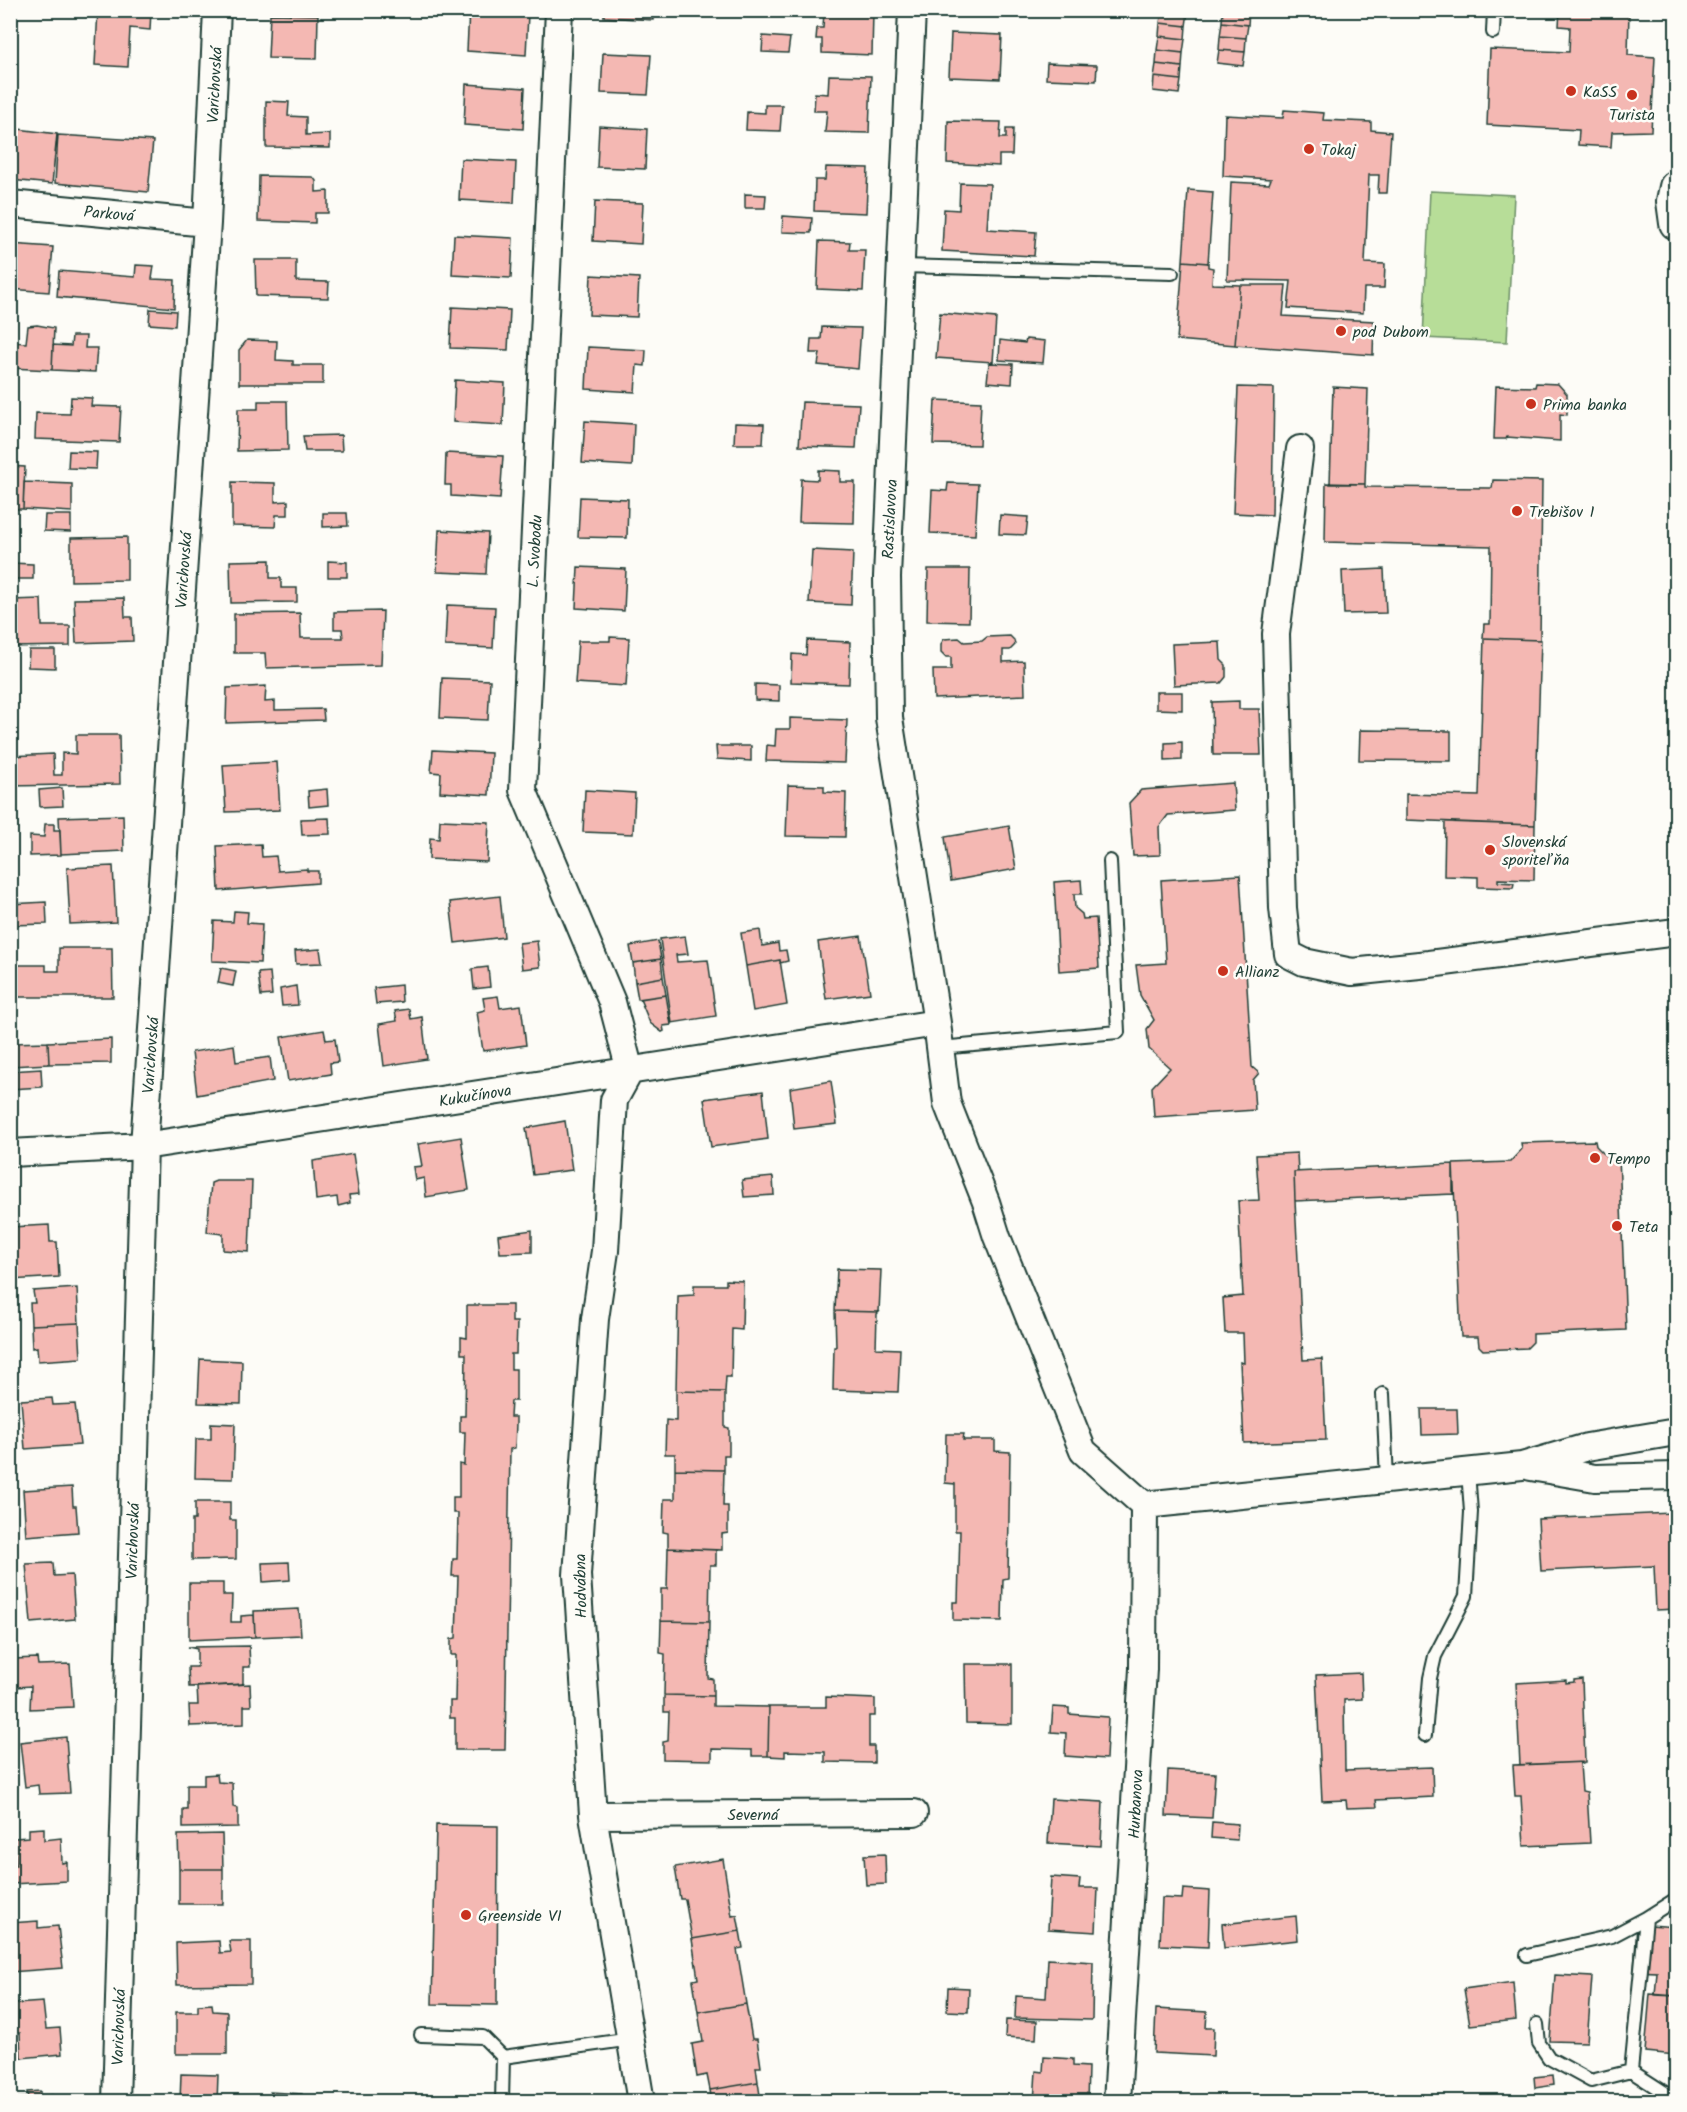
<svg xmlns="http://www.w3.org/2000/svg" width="1687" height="2112" font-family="Kalam,sans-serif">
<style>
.grass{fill:#b7dd98;stroke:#6b8d66;stroke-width:1.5}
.building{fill:#f4b8b3;stroke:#1f3d34;stroke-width:1.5}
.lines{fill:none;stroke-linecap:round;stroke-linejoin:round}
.service-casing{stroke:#1f3d34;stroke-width:16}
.minor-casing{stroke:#1f3d34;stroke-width:30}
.tertiary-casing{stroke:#1f3d34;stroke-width:36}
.service{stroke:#fdfcf7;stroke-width:12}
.minor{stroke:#fdfcf7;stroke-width:26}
.tertiary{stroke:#fdfcf7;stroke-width:32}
.poi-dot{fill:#c8321e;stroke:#fdfcf7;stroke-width:2}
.labels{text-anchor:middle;stroke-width:5;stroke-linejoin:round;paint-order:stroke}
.street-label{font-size:16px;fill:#1f3d34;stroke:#fdfcf7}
.poi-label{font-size:16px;fill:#1f3d34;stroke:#fdfcf7;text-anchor:start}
</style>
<rect width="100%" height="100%" fill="#fdfcf7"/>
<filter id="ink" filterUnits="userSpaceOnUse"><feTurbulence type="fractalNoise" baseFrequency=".0167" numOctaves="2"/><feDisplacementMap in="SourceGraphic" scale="12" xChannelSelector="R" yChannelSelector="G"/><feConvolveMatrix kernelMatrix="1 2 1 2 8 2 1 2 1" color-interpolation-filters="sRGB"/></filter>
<g filter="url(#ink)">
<path class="grass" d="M1430 191 1514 195 1507 342 1423 338Z"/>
<path class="building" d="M98 10H151L150 30 130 28 128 67 95 65Z
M469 10 528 14 526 55 467 51Z
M604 10H653V20L604 17Z
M1162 10 1188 12 1186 26 1160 23Z
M1223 10 1249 11 1248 25 1222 22Z
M1560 10H1629L1628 55 1655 57 1651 131 1612 132 1611 147 1578 145 1579 130 1487 125 1490 49 1569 52 1570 27 1559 26Z
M824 11 873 12 872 55 822 53V39H816L817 28H823Z
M270 14 318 15 317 59 268 58Z
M1222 22 1248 25 1246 38 1220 36Z
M1160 23 1186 26 1185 39 1159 36Z
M951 33 1002 35 1000 79 949 77Z
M763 36 790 38 788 53 762 52Z
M1159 36 1185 39 1183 53 1157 50Z
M1220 36 1246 38 1245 52 1219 50Z
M1157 50 1183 53 1182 67 1156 64Z
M1219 50 1245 52 1243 66 1217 63Z
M603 53 651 55 648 95 601 93Z
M1047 63 1097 65 1096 81 1046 79Z
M1156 64 1182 67 1181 80 1154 77Z
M829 75 871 76 869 133 825 132 827 111H814L815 93 828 94Z
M1154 77 1181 80 1179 94 1153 91Z
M466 84 525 88 523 129 464 125Z
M266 101 289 102 288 116 306 117V135L330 134V148L266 147Z
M765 105H782L780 131 746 130 747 112 765 113Z
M1284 110 1324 113 1323 120 1371 122V130L1391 132 1387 193H1378L1379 175H1369L1365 263 1385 264 1384 288H1364L1363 313 1288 308 1291 281 1227 280 1231 182 1269 184 1271 179 1223 176 1225 115 1283 118Z
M948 121 1001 122 1000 138H1006V129H1013L1012 155H999V166L947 163Z
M599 126 647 129 645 169 597 167Z
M10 128 57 134 52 184 10 180Z
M58 135 153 141 148 192 55 183Z
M461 159 516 162 514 203 459 200Z
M826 167 868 168 866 213 814 211 815 180H825Z
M259 176 313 177 316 181V192L328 191V213H315V223L258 221Z
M960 183 990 184 987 229 1036 232 1034 256 942 251 944 209 959 210Z
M1188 190 1213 192 1208 263 1183 261Z
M745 194 766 195 765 208H745Z
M595 201 643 203 641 244 593 241Z
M783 216 812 218 811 233 782 232Z
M454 235 513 238 511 278 452 275Z
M819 241 850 242 849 250H865L863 291 817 289Z
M10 244 53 247 49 292 10 289Z
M255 260H296V281L329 282 328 298 256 296Z
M1183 261 1208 263V267L1213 268 1212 284 1240 285 1235 345 1177 340Z
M136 265 154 266 152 279 175 280 174 308 57 297 59 271 135 277Z
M591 275 639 278 637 317 589 315Z
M1240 285H1286L1283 316 1374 321 1373 355 1235 345Z
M452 307 510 310 508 350 450 348Z
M150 309 176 311 175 326 149 324Z
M940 313 996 318 993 362 936 358Z
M37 325 54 328 52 370 10 368 11 342 26 343 28 326Z
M822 327 861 328 858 369 818 365 820 353H810L811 339H821Z
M72 336H86L85 348H97L95 372 52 370 53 345 71 346Z
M1026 339 1045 341 1043 363 999 360 1000 340 1025 343Z
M247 340 277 341 276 360 293 361V365H323V384H239V350Z
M588 347 646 350 645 366 637 365 635 392 586 389Z
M989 363 1013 364 1012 384 987 382Z
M455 380 505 383 503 425 453 422Z
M1536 383 1558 384 1567 394V415L1560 414V441L1507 437 1506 439H1494L1496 386 1535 387Z
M1238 387 1274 388 1272 515 1233 513Z
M1333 387 1368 389 1365 484H1330Z
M71 397 92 398 91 406 121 407 119 442 35 439 36 413 70 414Z
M935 400 981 402 979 445 933 444Z
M258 401H287L288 450 237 451 238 409H258Z
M802 402 859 404 856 448 799 446Z
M585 421 634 424 632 466 582 463Z
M735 423 764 424 763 444H734Z
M341 435 342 451H305L303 436Z
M69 451 97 452 96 469 68 468Z
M446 453 503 456 500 499 451 496V485H445Z
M10 466 25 467 23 509H10Z
M818 470 840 471V482H855L854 523 799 522 801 479 818 480Z
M1493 480 1542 481 1540 640 1483 638 1484 624H1490L1491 546 1325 542 1326 483 1365 484V487L1492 488Z
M24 482 72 484V512L23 509Z
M232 482 275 483V502L288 501V515H276L275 527 232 526Z
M948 483 978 484 975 535 930 533 932 490 947 491Z
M580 497 628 499 627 538 578 537Z
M323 513H347L348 526 323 527Z
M45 515H71V532L44 531Z
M1000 515 1028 517 1026 535 999 534Z
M439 530 488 533 486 574 437 572Z
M127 537V580L71 581V538Z
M812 550 853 552 851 605 809 603Z
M270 560V578H281V588H297V602L231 603 230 561Z
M328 561 347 562V577H328Z
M10 563 33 564V579H10Z
M578 567 626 569 624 611 576 608Z
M928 569H970L969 622 927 621Z
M1384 569 1386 613 1344 614 1342 571Z
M124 598 125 617H132L133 641 76 643 74 599Z
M41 599 42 626H70V646L10 647V600Z
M447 605 495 607 493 648 445 646Z
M383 611 381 665 266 668 265 653H234V614L300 613 301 638H343L342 629H334V612Z
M1010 636 1014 640 1015 645 1010 650H1003V662L1024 661 1025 695 934 699 933 670H951V657H946L941 652V644L944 639 959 638 964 642 982 641 987 637Z
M610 637 629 638 626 686 575 683 578 641H610Z
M1484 638 1541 640 1535 825 1406 820V794L1479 796Z
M807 640 850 642 849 684 791 682 792 654 806 655Z
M1220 642 1221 660 1226 665V677L1221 683 1174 685 1172 644Z
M29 650H55V668L28 667Z
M442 678 490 680 488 720 440 718Z
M755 684 779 685V701L755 700Z
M266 686 265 702 275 701V710L323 709 324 720 226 723 227 688Z
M1156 692H1182V710L1156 709Z
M1239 701V709H1259L1261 755H1213L1212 702Z
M790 718 847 720 845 763 766 761 767 745 775 746 776 729H790Z
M1360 730 1451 731V761L1359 760Z
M76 735H119L120 784 10 786V756L53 754 54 775H62V753L76 754Z
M1182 742V760L1165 761V743Z
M716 746H751V761L717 759Z
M433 750 491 753 489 795 440 792 441 773 431 772Z
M277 762 280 810 226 812 223 765Z
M1233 783 1235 810 1168 815 1159 827 1160 855 1133 856 1129 803 1141 790Z
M788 785 824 786V792L846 793 845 837 786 836Z
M62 788 63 806 40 807 39 790Z
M327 789 328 805 309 807 308 791Z
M585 790 635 793 633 834 583 832Z
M123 815 124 851 61 854 59 817Z
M329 818 330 834 302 835 301 819Z
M440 820 489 822 487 862 429 859 430 838 439 839Z
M1445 822 1535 825 1534 880 1498 879V882L1514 883 1513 888 1478 887V877L1444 876Z
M45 824H54V830H60L61 855 30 856V836L44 837Z
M1009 826 1016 869 951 881 945 837Z
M261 844 262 857 276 856 278 871 307 869V871H318V883L219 891 217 846Z
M113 866 116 922 70 924 67 868Z
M1240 875 1252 1067 1259 1073 1253 1080 1255 1110 1154 1117 1152 1087 1170 1068 1149 1049 1147 1029 1154 1020 1140 995 1136 965 1166 963 1161 880Z
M1081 880 1082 894H1074L1075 908 1082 914 1083 919 1096 918 1099 968 1059 971 1054 882Z
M500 896 504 937 455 943 450 902Z
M46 902 47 924 10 925V904Z
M234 911 248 912 247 923 262 924 260 963 212 961 214 921 233 922Z
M760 930 762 946 778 943 779 951 786 950 788 961 780 963V960L746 966 741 933Z
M685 936 688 954 676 955 677 962 708 960 716 1016 672 1023 660 939Z
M861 936 870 993 826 999 818 942Z
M537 941 540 967 522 969 519 943Z
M658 941 661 959 633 963 630 946Z
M59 948H112L113 997H10V965H46V971H59Z
M320 949 322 963 296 964 295 951Z
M661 959 663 977 635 982 633 963Z
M780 960 787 1005 753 1011 746 966Z
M488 967 490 987 474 989 472 969Z
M221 968 236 971 233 986 218 983Z
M270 972 272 995 261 996 258 973Z
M663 977 666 995 638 999 635 982Z
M401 985 402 1002 376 1004 374 988Z
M296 986 298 1005 282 1006 280 989Z
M666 995 671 1025 663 1026 664 1031 662 1032 650 1023 640 999Z
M498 996 500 1008 521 1005 526 1045 483 1051 477 1012 485 1010 483 998Z
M409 1009 411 1019 422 1017 427 1059 384 1066 379 1024 397 1021 395 1011Z
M324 1030 326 1040 335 1039 338 1062 330 1063 331 1074 288 1081 281 1037Z
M111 1039V1063L49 1064 48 1042Z
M48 1042 49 1064 10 1066V1043Z
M234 1045 236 1062 270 1057 273 1081 197 1095 192 1052Z
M41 1069 42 1087 10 1089V1071Z
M831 1081 837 1124 794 1129 790 1088Z
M763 1091 768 1139 711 1147 704 1099Z
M565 1121 572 1170 533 1175 526 1128Z
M461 1137 469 1190 426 1197 424 1178 415 1180 413 1167 422 1166 418 1144Z
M1595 1141 1596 1146 1608 1158 1619 1156 1626 1330 1533 1334V1342L1527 1348 1483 1350 1479 1346 1478 1337H1461L1453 1164 1510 1162 1522 1149 1521 1143Z
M1297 1153 1298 1172H1294L1295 1201 1303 1360 1322 1359 1326 1440 1244 1443 1240 1362 1244 1363 1243 1333H1225L1223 1298 1243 1296 1238 1201 1259 1200 1256 1155Z
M353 1154 359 1194 349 1195 350 1203 338 1206 337 1197 316 1200 313 1161Z
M1453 1164V1194L1295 1201 1294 1172Z
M773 1177 774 1195 744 1197 742 1180Z
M216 1181H252L249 1252 223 1250V1234L207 1232 211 1183Z
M49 1225 50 1242H57L59 1277 10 1280V1227Z
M532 1230V1252L500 1253 498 1235Z
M837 1269 881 1270 879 1312 835 1311Z
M726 1280 743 1281 742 1330 732 1329 731 1377H726L725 1392 676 1391 678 1296 694 1295V1285H726Z
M77 1288 79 1323 31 1325 30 1303H35L33 1291Z
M467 1305H512V1322H517L516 1354H511V1369H516V1401H511L510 1417H516V1423L515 1448 510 1449 505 1750H455V1718H450V1701H455L456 1655H451V1639L456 1638 458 1576H452L453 1559H457L458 1513H453V1497H459V1464L464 1465 465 1432H460V1416H465L466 1354H461V1337L467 1338Z
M835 1311 879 1312 877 1314 876 1348 900 1349 898 1392 833 1390 834 1347H836Z
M79 1323 81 1358 38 1361 37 1347 32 1348 31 1325Z
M200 1359 242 1361 241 1404 198 1403Z
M676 1391 725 1392V1427L729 1428V1455H724V1470L675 1469V1454H665L666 1420 676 1421Z
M52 1398 53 1405 75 1404 80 1445 25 1449 21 1400Z
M1421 1409H1457L1458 1434 1422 1435Z
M211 1423 235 1424 233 1479 195 1478 196 1439H211Z
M946 1434H964L963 1440H995V1451L1010 1452 1008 1578 1003 1579 1002 1621 953 1620V1602H958L960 1531H955V1484L945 1483Z
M675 1469 724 1470 723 1506H728V1533L722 1534V1550L668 1548V1533L663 1532 664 1499H675Z
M72 1487 73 1506H76L78 1532 26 1536 23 1490Z
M195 1502H230V1520H236V1559L192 1560V1520H195Z
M1672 1513V1518H1676V1609L1656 1610 1654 1566 1541 1571 1538 1519Z
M668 1548 716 1550V1565H710L709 1622 661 1621V1589H667Z
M289 1562 290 1580 263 1582 262 1563Z
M53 1563 54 1576 72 1575 75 1619 31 1623 26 1564Z
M189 1583H223V1595H232L231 1622H241V1616L254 1615 255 1637 189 1640Z
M299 1609 301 1635 255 1637 254 1611Z
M661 1621 709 1622 708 1678 713 1679V1696L664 1695 665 1654 660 1653Z
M249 1646 250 1667H243V1684L189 1687 188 1667H197V1649L188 1647Z
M37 1658 38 1665 70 1664 73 1707 30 1709 31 1686 16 1687 14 1659Z
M965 1664H1012V1724L966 1723Z
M1361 1673 1362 1699 1344 1700 1345 1770 1432 1767 1433 1797 1376 1800 1377 1807 1347 1808 1346 1800 1322 1801 1316 1675Z
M1582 1679 1585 1762 1520 1765 1516 1683 1566 1680V1683L1574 1682V1680Z
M250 1684 251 1706H244V1724L190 1726 189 1705H198L197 1687Z
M664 1695 713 1696V1706L769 1707 768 1756H752V1750L712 1749V1760L663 1759V1742L668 1741 669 1712H664Z
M826 1697 875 1699V1716H869V1746H874V1763L825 1762V1752L785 1751V1757L768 1756 769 1707H826Z
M1053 1707 1069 1708V1714L1108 1717 1106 1759 1065 1756 1066 1733 1051 1732Z
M66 1737 70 1793 39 1794 38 1785 25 1787 20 1742Z
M1585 1762 1580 1764 1582 1791 1587 1792 1590 1843 1524 1846 1521 1796H1515L1513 1765Z
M1168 1770 1215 1773 1212 1818 1166 1816Z
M217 1774 218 1782 232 1783 233 1807 238 1808V1827L183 1828V1809H187V1785H204V1775Z
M1051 1799 1103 1802 1101 1846 1048 1843Z
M1212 1822 1238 1824 1237 1840 1211 1838Z
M436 1825 498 1826 497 2005 432 2004Z
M44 1828V1840L61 1838 62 1863 67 1862V1881L11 1884 10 1865H16L15 1838 29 1837V1829Z
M222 1834 223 1869H179L178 1835Z
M885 1854 886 1884 866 1885 864 1855Z
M723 1859 732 1916 737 1915 740 1931 692 1939 685 1899H680L675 1867Z
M179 1869H223V1904H179Z
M1051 1877 1080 1879 1079 1888H1098L1096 1932 1048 1929Z
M1183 1889 1210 1891 1208 1947 1160 1945 1162 1898 1182 1899Z
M1296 1916 1298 1940 1224 1948 1222 1924Z
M38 1921V1928L58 1926 63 1968 10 1972V1923Z
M1637 1924 1676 1927V1996L1655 1995 1657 1972 1634 1971Z
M740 1931 743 1948 737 1949 746 2004 698 2012 693 1980 698 1979 692 1939Z
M219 1941 220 1953 231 1952 229 1941H251V1984L177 1985 176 1943Z
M1048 1959 1093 1962 1092 2020 1015 2018 1016 1996 1046 1998Z
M1555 1975 1592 1977 1587 2042 1550 2041Z
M1513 1982 1516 2020 1470 2025 1464 1989Z
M948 1987 969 1988 968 2012 947 2011Z
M1650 1994 1676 1996V2055L1645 2052Z
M43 2002 46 2029 60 2028 62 2054 21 2058 20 2033H16L15 2004Z
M212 2004 213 2011 227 2012V2054H176V2012H198V2005Z
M746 2004 752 2039H757L761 2067H756L758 2082 710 2090 707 2075 697 2077 692 2044 703 2042 698 2012Z
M1156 2009 1207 2012 1206 2028H1214L1213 2056 1154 2053Z
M1006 2020 1037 2021 1036 2039 1005 2037Z
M1044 2057 1073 2059V2066L1088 2067 1087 2102H1034L1036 2071 1043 2072Z
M181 2074 218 2075 217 2102H155L180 2101Z
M1553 2075 1554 2085 1535 2088 1534 2077Z
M758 2082 761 2102H712L710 2090Z
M40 2091V2097L52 2095 53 2102H11L10 2099 28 2098 27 2092Z
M270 2092 302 2094V2102H270Z
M1151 2099 1202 2102H1151Z"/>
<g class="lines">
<g class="service-casing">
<path id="service" d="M1493 32 1494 10
M901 266 1172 273
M940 1048 1118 1032 1110 861
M1383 1394 1387 1479
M1425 1735 1430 1678 1435 1656 1466 1596 1471 1512 1468 1471
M1676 1899 1646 1918 1631 2071 1676 2100
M1527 1955 1612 1936 1646 1918
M1537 2024 1539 2043 1549 2058 1591 2081 1631 2071
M421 2035 483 2037 503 2057
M502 2102 503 2057 632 2039"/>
</g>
<g class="minor-casing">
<path id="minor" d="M559 10 523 790 612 1002 630 1071 614 1100 605 1251 595 1319 577 1575 593 1815 641 2102
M912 10 887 577 889 718 937 1023 947 1103 986 1202 997 1237 1083 1451 1144 1505 1522 1466 1587 1447 1676 1432
M10 204 207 223
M1300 449 1276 634 1283 908 1288 954 1304 962 1352 972 1429 964 1676 932
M10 1153 144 1146 937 1023
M1531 1467 1595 1478 1676 1476
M593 1815 914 1813
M116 2102 144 1146 207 223 217 10
M1117 2102 1143 1669 1144 1505"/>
</g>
<g class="tertiary-casing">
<path id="tertiary" d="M1676 187 1673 201 1676 223"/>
</g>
<use href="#service" class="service"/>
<use href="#minor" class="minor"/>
<use href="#tertiary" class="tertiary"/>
</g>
</g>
<g class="poi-dot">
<circle cx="1571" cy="91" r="6"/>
<circle cx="1632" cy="95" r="6"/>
<circle cx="1309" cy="149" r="6"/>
<circle cx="1341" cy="331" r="6"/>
<circle cx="1531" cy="404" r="6"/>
<circle cx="1517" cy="511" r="6"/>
<circle cx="1490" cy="850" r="6"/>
<circle cx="1223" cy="971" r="6"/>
<circle cx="1595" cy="1158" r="6"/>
<circle cx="1617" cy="1226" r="6"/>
<circle cx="466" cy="1915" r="6"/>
</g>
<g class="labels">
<g class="street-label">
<text transform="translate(214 85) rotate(-87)" y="6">Varichovská</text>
<text transform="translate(109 213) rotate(5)" y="6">Parková</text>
<text transform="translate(889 519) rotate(-87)" y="6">Rastislavova</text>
<text transform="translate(534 551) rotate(-87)" y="6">L. Svobodu</text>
<text transform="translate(183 570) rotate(-86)" y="6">Varichovská</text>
<text transform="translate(150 1055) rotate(-86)" y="6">Varichovská</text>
<text transform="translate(475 1095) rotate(-9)" y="6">Kukučínova</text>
<text transform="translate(132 1541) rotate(-88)" y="6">Varichovská</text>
<text transform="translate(580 1586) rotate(-91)" y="6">Hodvábna</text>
<text transform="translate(1135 1804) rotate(-87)" y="6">Hurbanova</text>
<text x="753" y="1820">Severná</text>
<text transform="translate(118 2027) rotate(-88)" y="6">Varichovská</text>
</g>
<g class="poi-label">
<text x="1583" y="97">KaSS</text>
<text x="1632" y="120" text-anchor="middle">Turista</text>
<text x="1321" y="155">Tokaj</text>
<text x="1353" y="337">pod Dubom</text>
<text x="1543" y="410">Prima banka</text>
<text x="1529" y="517">Trebišov 1</text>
<text x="1502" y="847">Slovenská<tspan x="1502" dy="18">sporiteľňa</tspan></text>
<text x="1235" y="977">Allianz</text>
<text x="1607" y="1164">Tempo</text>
<text x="1629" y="1232">Teta</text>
<text x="478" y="1921">Greenside VI</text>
</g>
</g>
<rect width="1687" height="2112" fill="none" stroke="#fdfcf7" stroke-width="36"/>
<rect x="18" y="18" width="1651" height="2076" fill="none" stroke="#1f3d34" stroke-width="2" filter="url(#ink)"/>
</svg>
